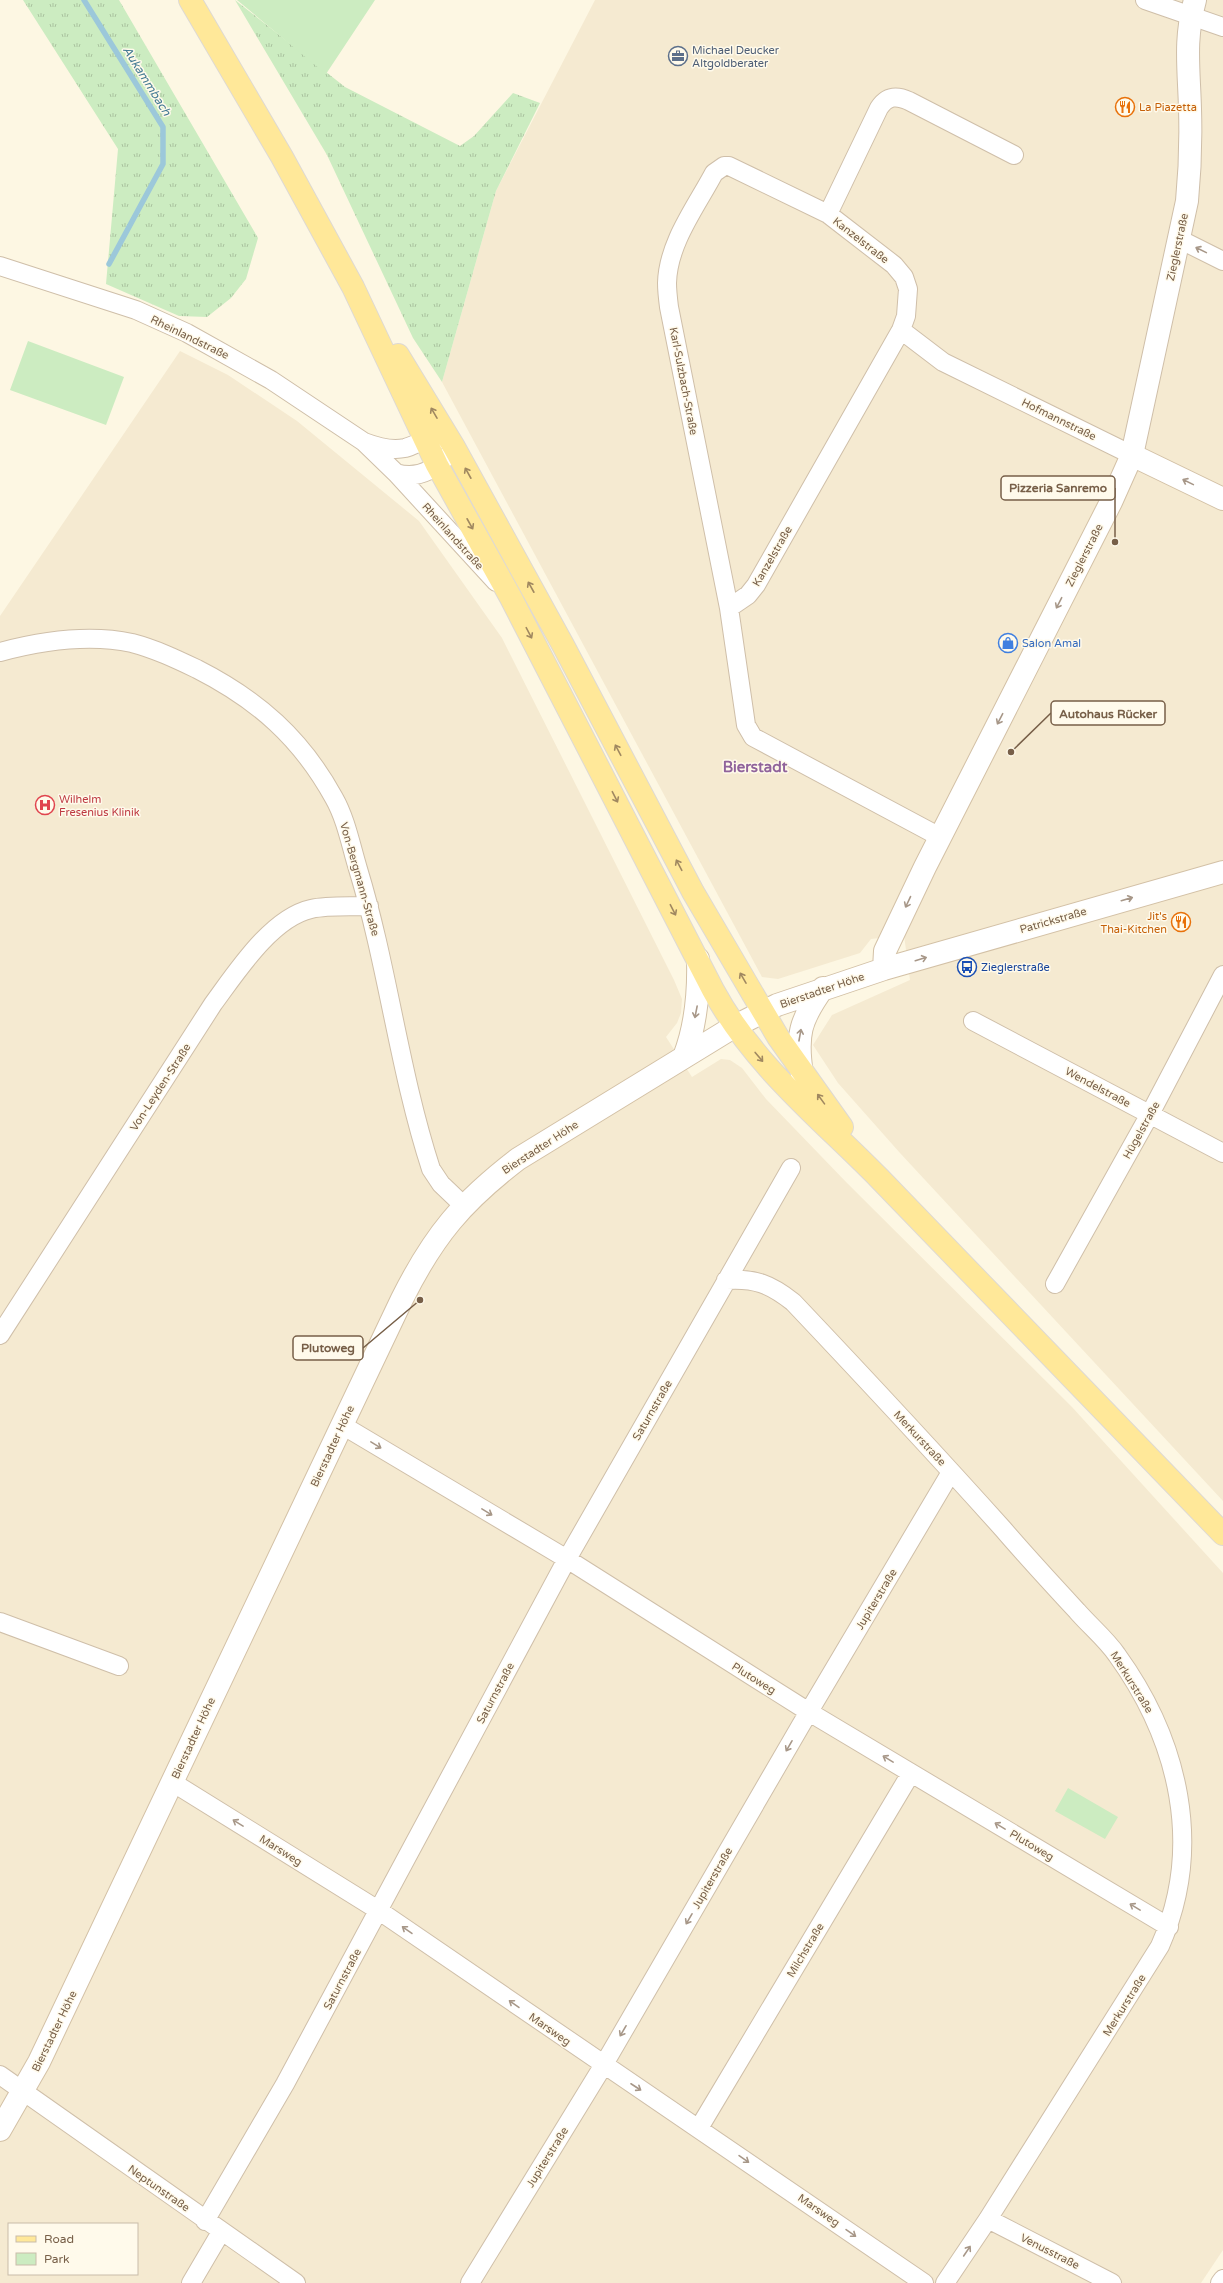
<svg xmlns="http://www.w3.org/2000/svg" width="1223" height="2283" font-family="'Varela Round',sans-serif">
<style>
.residential{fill:#f5ead1;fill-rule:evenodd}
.grass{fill:url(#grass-tufts)}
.park{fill:#ccecc1}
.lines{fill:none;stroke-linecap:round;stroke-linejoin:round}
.stream{stroke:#9cc8da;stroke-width:5.5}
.minor-casing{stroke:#cfbfa9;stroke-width:20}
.tertiary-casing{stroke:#cfbfa9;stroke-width:24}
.secondary-casing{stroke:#d3c1a6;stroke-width:24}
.primary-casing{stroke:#ded9d3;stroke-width:24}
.minor{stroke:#fff;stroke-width:18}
.tertiary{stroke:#fff;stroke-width:22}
.secondary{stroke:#fff;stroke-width:22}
.primary{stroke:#ffe899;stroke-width:22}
.oneway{stroke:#a79788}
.oneway2{stroke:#a08860}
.labels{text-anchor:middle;stroke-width:3;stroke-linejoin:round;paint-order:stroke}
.service-label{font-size:11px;fill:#4e5e75;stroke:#fffaeb;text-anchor:start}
.food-label{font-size:11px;fill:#c56008;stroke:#fffaeb;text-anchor:start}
.street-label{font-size:11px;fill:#775f48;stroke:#fffaeb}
.shop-label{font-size:11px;fill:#366cbe;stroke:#fffaeb;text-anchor:start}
.health-label{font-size:11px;fill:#be3a42;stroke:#fffaeb;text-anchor:start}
.transit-label{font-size:11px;fill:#164399;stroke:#fffaeb;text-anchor:start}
.water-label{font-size:12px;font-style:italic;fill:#427a93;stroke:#fffaeb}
.district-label{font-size:15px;font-weight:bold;fill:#90639b;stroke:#fffaeb}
.leader{fill:none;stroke:#775f48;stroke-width:1.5}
.callout-dot{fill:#775f48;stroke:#fffaeb;stroke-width:1.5}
.callout{fill:#fffaeb;stroke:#775f48;stroke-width:1.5}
.callout-label{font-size:12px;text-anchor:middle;font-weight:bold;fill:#775f48}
</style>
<defs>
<pattern id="grass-tufts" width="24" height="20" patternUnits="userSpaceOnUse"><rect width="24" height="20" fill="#ccecc1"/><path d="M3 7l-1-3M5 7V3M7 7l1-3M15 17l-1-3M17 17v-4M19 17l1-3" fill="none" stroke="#aac29f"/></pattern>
</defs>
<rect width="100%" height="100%" fill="#fdf7e3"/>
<path class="residential" d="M595 0H1223V1501L900 1153 838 1083 813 1045 832 1015 910 980 904 935 871 939 860 953 778 979 762 977 442 382 496 191Z
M180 351 228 375 297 421 419 521 502 638 674 980 682 999 681 1013 677 1023 666 1037 692 1077 721 1059 730 1060 742 1068 766 1099 847 1183 1072 1407 1223 1573V2250L1201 2283H0V616ZM9 2224H137V2274H9Z"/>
<path class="grass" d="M23 0H119L258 238 246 279 231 298 207 317 179 316 106 284 118 149Z
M235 0 345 87 460 146 474 136 513 93 540 103 496 191 442 382 413 338 327 155Z"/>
<path class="park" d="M237 0H375L326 74Z
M28 341 124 377 106 425 10 390Z
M1068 1788 1118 1817 1105 1839 1055 1811Z"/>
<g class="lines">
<path class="stream" d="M84 0 163 127V164L109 264"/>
<g class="minor-casing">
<path id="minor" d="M1145 0 1223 27
M828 214 879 108C887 96 896 95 909 101L1014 155
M1179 239 1223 261
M0 266 136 310 187 333 271 380 364 442 396 473 496 582
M901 330 943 362 1132 455
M364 442C377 447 391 451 405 448 417 445 425 437 438 440
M396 473C416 479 432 472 446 457
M729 608 669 307C668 299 667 291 667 283 668 243 696 207 714 173L724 166H729L828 214 894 265 904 277 908 289 906 316 901 330 756 585 748 595 729 608 746 725 753 737 940 837
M0 652C41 641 90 634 132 643 155 649 176 659 197 669 258 700 301 738 334 798 346 819 351 846 358 869 388 967 399 1071 431 1169L441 1184 464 1206
M973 1021 1223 1153
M726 1280C755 1278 770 1284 793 1302 864 1377 934 1452 1003 1529 1027 1557 1052 1584 1077 1611 1090 1626 1106 1639 1117 1655 1179 1741 1204 1847 1160 1946L988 2219 945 2283
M1055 1284 1150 1114 1223 975
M0 1335 213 1004C236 973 271 918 311 909 329 905 351 907 369 906
M342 1425 567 1559 809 1712 1169 1927
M0 1622 119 1666
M172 1782 378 1910 924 2283
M0 2075 296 2283
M699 2128 911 1773
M988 2219 1112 2283
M205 2221 285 2084 567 1559 791 1168
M191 2283 221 2232
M470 2283 603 2066 801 1725 951 1472
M1220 2283 1223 2279"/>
</g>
<g class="tertiary-casing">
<path id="tertiary" d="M1132 455 1187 201C1190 170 1191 140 1190 109 1189 69 1184 40 1195 0"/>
</g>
<g class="secondary-casing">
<path id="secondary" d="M884 969 885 951 925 867 1111 502 1132 455 1223 499
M684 1057C696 1026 699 993 698 959
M802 1074C796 1035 800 1020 823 988
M0 2130 39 2062 402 1299C434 1235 462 1202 518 1159L735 1026 777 1005 884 969 1223 872"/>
</g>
<g class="primary-casing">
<path id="primary" d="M190 0 282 157 353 287 437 465 511 598 713 990C754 1066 820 1118 879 1178 994 1296 1108 1415 1223 1534
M398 355 454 447 563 645 693 892 778 1037 842 1127"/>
</g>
<use href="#minor" class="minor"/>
<use href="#tertiary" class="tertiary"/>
<use href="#secondary" class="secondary"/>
<use href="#primary" class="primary"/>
</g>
<defs><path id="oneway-shaft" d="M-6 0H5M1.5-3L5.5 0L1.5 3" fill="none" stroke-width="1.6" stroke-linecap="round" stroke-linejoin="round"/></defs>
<g class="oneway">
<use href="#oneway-shaft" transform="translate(1201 250) rotate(-154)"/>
<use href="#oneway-shaft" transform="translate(1188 482) rotate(-154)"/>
<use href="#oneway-shaft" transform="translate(1059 603) rotate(117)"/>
<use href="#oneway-shaft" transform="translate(1000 719) rotate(117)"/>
<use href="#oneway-shaft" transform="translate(1127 899) rotate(-16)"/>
<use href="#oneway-shaft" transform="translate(908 902) rotate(115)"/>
<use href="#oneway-shaft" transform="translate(921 959) rotate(-17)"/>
<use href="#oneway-shaft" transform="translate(696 1012) rotate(101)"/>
<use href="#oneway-shaft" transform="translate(800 1035) rotate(-80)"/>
<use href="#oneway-shaft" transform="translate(376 1445) rotate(31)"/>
<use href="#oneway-shaft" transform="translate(487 1512) rotate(31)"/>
<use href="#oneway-shaft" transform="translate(789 1746) rotate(120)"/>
<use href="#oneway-shaft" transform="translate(888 1759) rotate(-149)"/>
<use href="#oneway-shaft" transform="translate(238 1823) rotate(-148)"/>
<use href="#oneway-shaft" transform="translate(1000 1826) rotate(-149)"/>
<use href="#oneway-shaft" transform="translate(1135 1907) rotate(-149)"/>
<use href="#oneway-shaft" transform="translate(689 1919) rotate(120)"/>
<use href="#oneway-shaft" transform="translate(407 1930) rotate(-145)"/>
<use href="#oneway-shaft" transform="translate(514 2004) rotate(-145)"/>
<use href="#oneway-shaft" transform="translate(623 2031) rotate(120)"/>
<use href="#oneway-shaft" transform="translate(636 2087) rotate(33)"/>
<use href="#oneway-shaft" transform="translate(744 2159) rotate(35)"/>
<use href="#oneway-shaft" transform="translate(851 2233) rotate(35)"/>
<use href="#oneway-shaft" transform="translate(967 2251) rotate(-56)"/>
</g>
<g class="oneway2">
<use href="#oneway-shaft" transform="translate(434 413) rotate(-120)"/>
<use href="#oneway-shaft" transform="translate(468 473) rotate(-119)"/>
<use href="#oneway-shaft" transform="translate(470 524) rotate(61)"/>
<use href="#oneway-shaft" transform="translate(531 587) rotate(-119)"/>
<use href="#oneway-shaft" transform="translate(529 633) rotate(62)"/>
<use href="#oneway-shaft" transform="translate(618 750) rotate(-118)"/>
<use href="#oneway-shaft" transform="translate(615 797) rotate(63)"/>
<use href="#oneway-shaft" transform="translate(679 865) rotate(-118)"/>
<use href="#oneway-shaft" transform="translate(673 910) rotate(63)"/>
<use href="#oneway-shaft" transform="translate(743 978) rotate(-120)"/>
<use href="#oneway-shaft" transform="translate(759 1057) rotate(50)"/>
<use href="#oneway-shaft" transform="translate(821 1099) rotate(-126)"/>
</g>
<defs>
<g id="office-ring" transform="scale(1)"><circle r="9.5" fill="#fffaeb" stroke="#5c6f8a" stroke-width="1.5"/><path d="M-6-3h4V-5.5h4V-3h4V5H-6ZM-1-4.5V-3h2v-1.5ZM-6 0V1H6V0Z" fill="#5c6f8a"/></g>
<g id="restaurant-ring" transform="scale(1)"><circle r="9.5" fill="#fffaeb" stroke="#e8710a" stroke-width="1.5"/><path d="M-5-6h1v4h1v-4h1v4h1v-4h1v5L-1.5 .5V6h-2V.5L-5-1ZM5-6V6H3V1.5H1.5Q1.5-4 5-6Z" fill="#e8710a"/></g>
<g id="shop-ring" transform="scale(1)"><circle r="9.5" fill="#fffaeb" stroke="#3f7fe0" stroke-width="1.5"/><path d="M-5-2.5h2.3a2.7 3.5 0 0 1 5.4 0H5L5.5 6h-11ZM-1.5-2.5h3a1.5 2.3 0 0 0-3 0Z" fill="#3f7fe0"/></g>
<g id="hospital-ring" transform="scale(1)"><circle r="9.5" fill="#fffaeb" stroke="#e0444e" stroke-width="1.5"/><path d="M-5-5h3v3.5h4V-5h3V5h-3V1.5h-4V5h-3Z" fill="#e0444e"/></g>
<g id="bus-ring" transform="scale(1)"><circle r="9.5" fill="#fffaeb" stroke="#1a4fb4" stroke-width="1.5"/><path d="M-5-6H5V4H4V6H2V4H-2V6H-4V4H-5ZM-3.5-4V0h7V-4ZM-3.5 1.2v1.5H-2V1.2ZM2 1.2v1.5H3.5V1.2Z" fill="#1a4fb4"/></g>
</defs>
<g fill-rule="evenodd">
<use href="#office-ring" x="678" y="56"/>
<use href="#restaurant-ring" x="1125" y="107"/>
<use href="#shop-ring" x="1008" y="643"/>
<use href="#hospital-ring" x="45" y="805"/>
<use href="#restaurant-ring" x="1181" y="922"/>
<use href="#bus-ring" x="967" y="967"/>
</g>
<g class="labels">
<g class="service-label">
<text x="692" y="54">Michael Deucker<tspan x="692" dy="13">Altgoldberater</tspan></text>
</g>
<g class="food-label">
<text x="1139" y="111">La Piazetta</text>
<text x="1167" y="920" text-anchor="end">Jit's<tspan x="1167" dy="13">Thai-Kitchen</tspan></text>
</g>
<g class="street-label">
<text transform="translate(861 240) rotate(38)" y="4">Kanzelstraße</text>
<text transform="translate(1177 247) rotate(-78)" y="4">Zieglerstraße</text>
<text transform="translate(190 337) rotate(26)" y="4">Rheinlandstraße</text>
<text transform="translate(684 381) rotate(79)" y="4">Karl-Sulzbach-Straße</text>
<text transform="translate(1059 419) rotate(26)" y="4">Hofmannstraße</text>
<text transform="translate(453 536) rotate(48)" y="4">Rheinlandstraße</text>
<text transform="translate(1084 555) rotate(-63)" y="4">Zieglerstraße</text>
<text transform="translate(772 556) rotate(-60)" y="4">Kanzelstraße</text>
<text transform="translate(360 879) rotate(74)" y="4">Von-Bergmann-Straße</text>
<text transform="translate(1053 920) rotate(-16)" y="4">Patrickstraße</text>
<text transform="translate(822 990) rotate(-19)" y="4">Bierstadter Höhe</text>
<text transform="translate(160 1087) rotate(-57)" y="4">Von-Leyden-Straße</text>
<text transform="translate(1098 1087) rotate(28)" y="4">Wendelstraße</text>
<text transform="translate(1141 1130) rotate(-61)" y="4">Hügelstraße</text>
<text transform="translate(540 1147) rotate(-33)" y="4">Bierstadter Höhe</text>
<text transform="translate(652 1410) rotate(-60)" y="4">Saturnstraße</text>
<text transform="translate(920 1438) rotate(47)" y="4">Merkurstraße</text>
<text transform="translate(332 1446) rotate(-65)" y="4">Bierstadter Höhe</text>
<text transform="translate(876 1599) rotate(-59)" y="4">Jupiterstraße</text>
<text transform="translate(754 1678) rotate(32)" y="4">Plutoweg</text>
<text transform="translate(1132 1682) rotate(58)" y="4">Merkurstraße</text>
<text transform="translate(495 1693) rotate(-62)" y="4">Saturnstraße</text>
<text transform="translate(193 1738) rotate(-65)" y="4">Bierstadter Höhe</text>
<text transform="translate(1032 1845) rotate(31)" y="4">Plutoweg</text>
<text transform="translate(281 1850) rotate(32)" y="4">Marsweg</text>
<text transform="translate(712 1878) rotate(-60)" y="4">Jupiterstraße</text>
<text transform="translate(805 1950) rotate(-59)" y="4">Milchstraße</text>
<text transform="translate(342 1979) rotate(-62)" y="4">Saturnstraße</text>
<text transform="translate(1124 2005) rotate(-58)" y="4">Merkurstraße</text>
<text transform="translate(550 2029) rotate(35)" y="4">Marsweg</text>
<text transform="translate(54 2031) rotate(-64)" y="4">Bierstadter Höhe</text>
<text transform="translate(547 2157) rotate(-58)" y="4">Jupiterstraße</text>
<text transform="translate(159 2188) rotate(35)" y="4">Neptunstraße</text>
<text transform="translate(819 2210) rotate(35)" y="4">Marsweg</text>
<text transform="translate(1050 2251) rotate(27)" y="4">Venusstraße</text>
</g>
<g class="shop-label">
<text x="1022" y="647">Salon Amal</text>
</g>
<g class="health-label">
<text x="59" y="803">Wilhelm<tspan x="59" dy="13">Fresenius Klinik</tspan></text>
</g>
<g class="transit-label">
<text x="981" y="971">Zieglerstraße</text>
</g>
<g class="water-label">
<text transform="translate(147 81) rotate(58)" y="4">Aukammbach</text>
</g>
<g class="district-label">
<text x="755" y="772">Bierstadt</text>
</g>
</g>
<path class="leader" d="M1115 542L1115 488M1011 752L1051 713M420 1300L363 1348"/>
<g class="callout-dot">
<circle cx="1115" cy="542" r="4"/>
<circle cx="1011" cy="752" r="4"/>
<circle cx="420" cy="1300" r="4"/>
</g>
<g class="callout">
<rect x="1001" y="476" width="114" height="24" rx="4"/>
<rect x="1051" y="701" width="114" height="24" rx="4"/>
<rect x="293" y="1336" width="70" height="24" rx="4"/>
</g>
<g class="callout-label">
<text x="1058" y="492">Pizzeria Sanremo</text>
<text x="1108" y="718">Autohaus Rücker</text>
<text x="328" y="1352">Plutoweg</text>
</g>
<rect x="8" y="2223" width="130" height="52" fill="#fffaeb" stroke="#c9bcaa"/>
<rect x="16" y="2236" width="20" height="6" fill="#ffe899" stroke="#c9bcaa"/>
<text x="44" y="2243" font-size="12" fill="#775f48">Road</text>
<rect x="16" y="2253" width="20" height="12" fill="#ccecc1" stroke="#c9bcaa"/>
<text x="44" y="2263" font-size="12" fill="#775f48">Park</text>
</svg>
